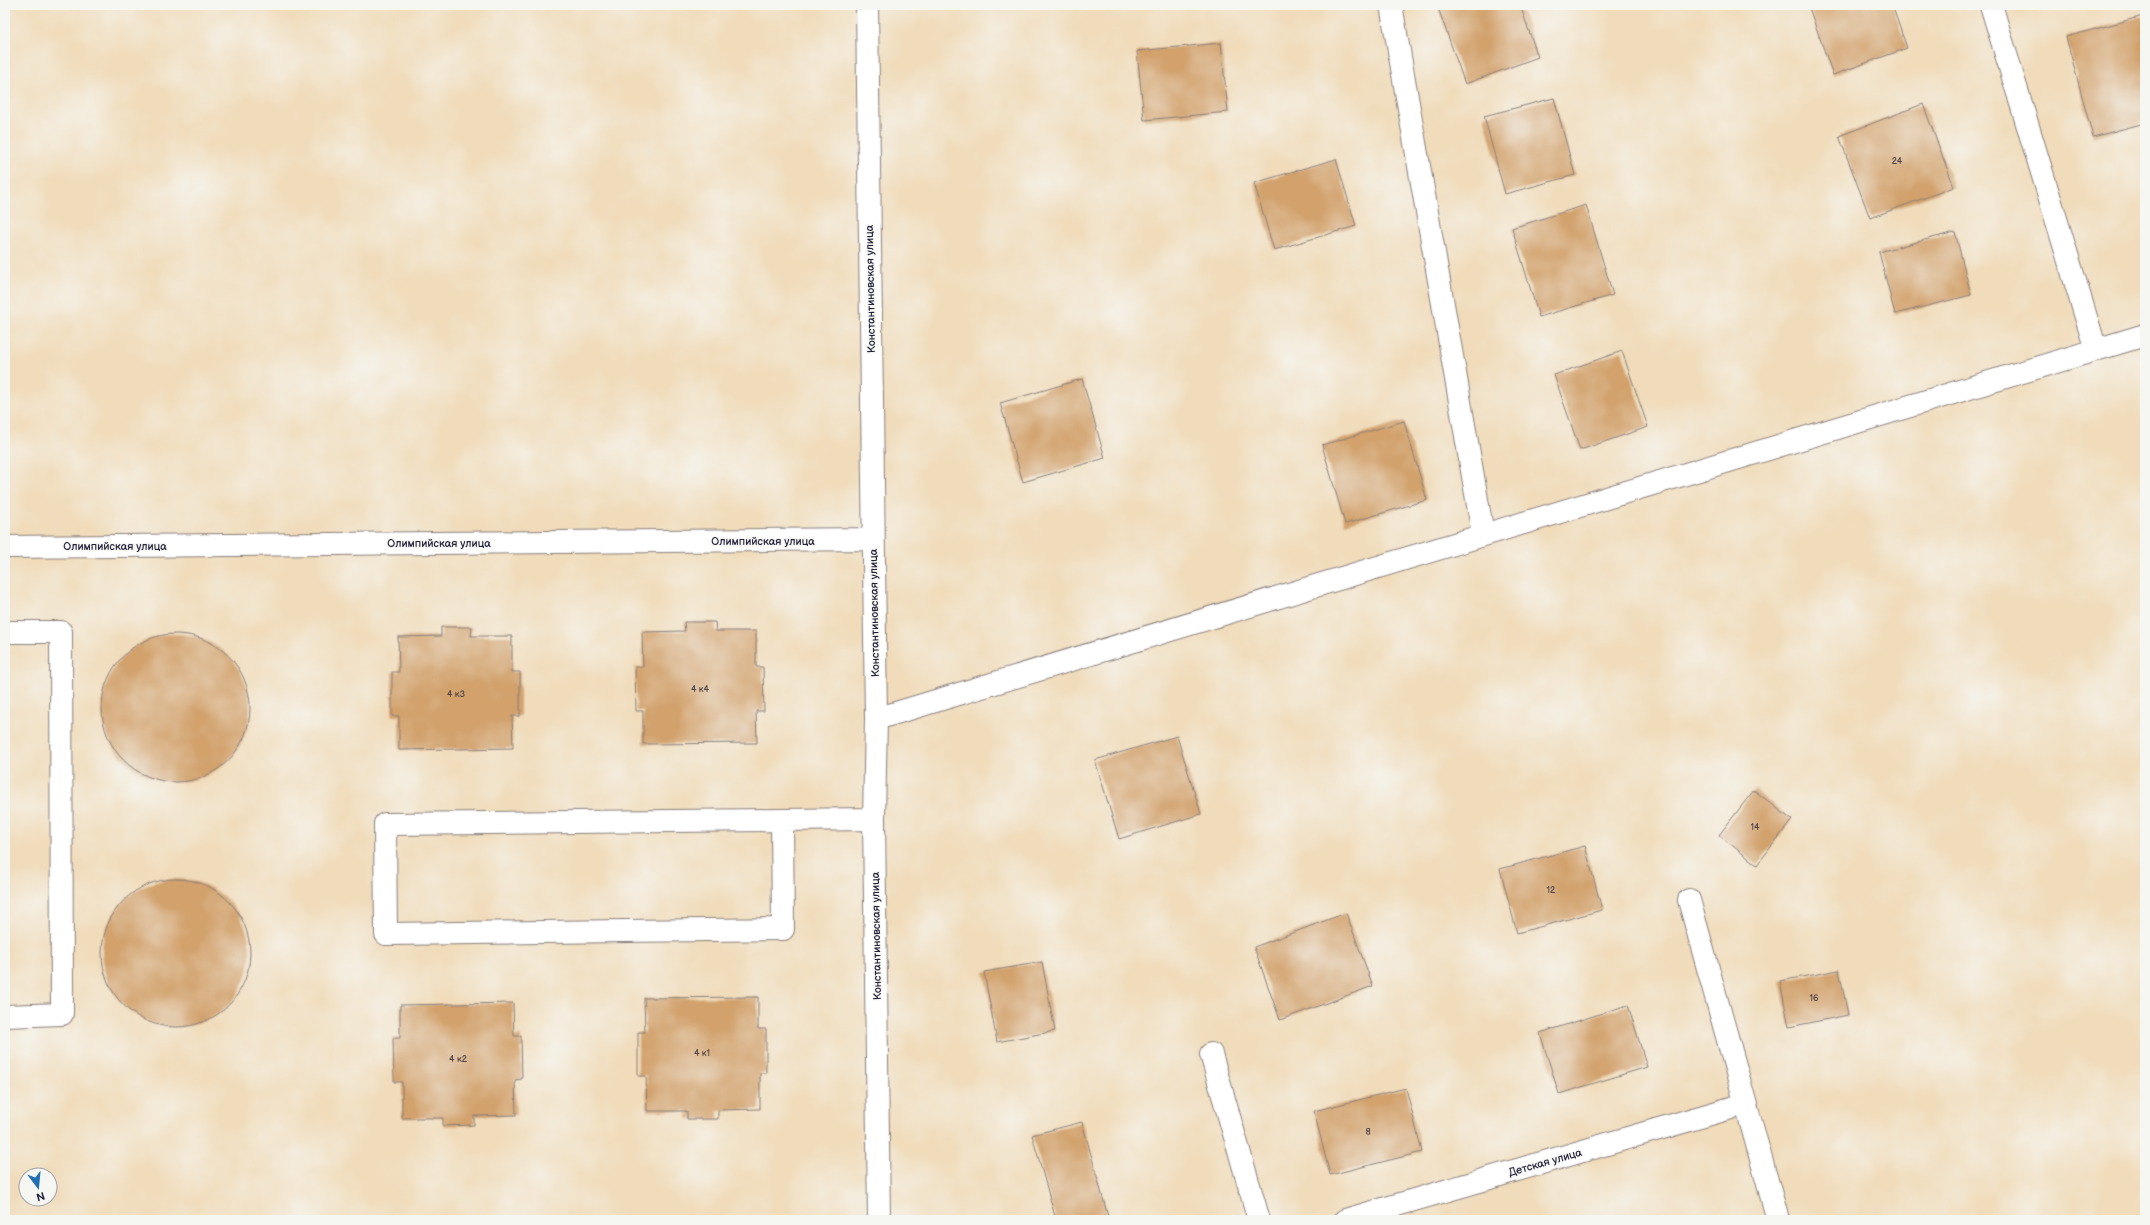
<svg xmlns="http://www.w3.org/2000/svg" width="2150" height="1225" font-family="'Balsamiq Sans',sans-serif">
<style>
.building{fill:#d2a16c}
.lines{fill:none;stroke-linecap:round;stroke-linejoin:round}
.minor-casing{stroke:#897e7a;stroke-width:24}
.minor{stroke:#fff;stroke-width:22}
.labels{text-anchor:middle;stroke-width:3;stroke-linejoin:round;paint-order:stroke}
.number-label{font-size:9px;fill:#4e4247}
.street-label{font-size:11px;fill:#22223b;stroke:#f6f6f2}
</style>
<rect width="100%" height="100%" fill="#f6f6f2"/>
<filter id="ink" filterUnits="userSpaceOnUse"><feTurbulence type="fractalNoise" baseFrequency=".025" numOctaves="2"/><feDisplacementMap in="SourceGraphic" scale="8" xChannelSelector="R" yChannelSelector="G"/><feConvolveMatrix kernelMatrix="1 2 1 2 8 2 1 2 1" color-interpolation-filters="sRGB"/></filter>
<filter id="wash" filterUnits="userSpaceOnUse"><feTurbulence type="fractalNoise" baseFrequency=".012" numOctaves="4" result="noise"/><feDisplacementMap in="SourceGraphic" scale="16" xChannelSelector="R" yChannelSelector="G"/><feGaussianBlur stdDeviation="0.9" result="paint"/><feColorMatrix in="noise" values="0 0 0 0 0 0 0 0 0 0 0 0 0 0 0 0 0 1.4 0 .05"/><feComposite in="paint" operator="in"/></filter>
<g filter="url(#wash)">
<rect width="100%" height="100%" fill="#f0dbba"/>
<g id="blocks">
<path class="building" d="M1437 5H1520L1538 57 1465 84Z
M1808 5H1892L1907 48 1833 75Z
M2143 16 2145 22V123L2093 137 2066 37Z
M1221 43 1228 112 1144 120 1137 51Z
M1554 98 1575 175 1505 194 1484 116Z
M1923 104 1954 187 1870 218 1839 136Z
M1336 159 1356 226 1274 250 1254 183Z
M1586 205 1613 295 1539 317 1512 228Z
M1955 232 1971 295 1895 314 1879 252Z
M1622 351 1648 427 1580 450 1554 375Z
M1082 379 1105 458 1023 482 1000 403Z
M1404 421 1427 500 1345 524 1322 445Z
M684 622H715L716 631H756V667H763L764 711H756L757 743 643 744V711H636L635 667H643L642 632 685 631Z
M441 627H472L471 636H512V672H520V716H512L513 748 399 750V716H392V672H399L398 637 441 636Z
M102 708a74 74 0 1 1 148 0a74 74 0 1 1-148 0Z
M1177 736 1201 814 1119 839 1095 760Z
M1754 790 1792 820 1757 865 1719 835Z
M1585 846 1602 910 1517 933 1500 869Z
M102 953a74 74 0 1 1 148 0a74 74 0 1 1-148 0Z
M1346 913 1373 986 1280 1020 1254 947Z
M1042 962 1055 1031 997 1042 984 972Z
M1839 970 1848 1015 1789 1027 1780 981Z
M758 997V1029H766V1073H760V1109L718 1110V1119H687V1111H647L646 1076H638V1032H645L644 998Z
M513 1003 514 1036H521L522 1079 515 1080 516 1115 474 1116V1125L443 1126V1118H402V1082H394L393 1038H400V1005Z
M1628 1005 1647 1067 1559 1094 1540 1033Z
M1406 1088 1422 1152 1330 1175 1314 1111Z
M1082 1122 1109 1220H1056L1032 1135Z"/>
</g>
</g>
<g filter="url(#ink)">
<use href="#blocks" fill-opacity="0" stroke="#897e7a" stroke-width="1"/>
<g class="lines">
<g class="minor-casing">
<path id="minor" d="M867 5 876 719 874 819 879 1220
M1391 5 1483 534
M1991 5 2096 350
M5 547 873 539
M5 632H61L62 1014 5 1016
M876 719 2145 335
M782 820 783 929 386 934 385 824 874 819
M1689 900 1778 1220
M1211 1054 1259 1220
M1345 1220 1745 1104"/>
</g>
<use href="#minor" class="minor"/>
</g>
</g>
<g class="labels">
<g class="number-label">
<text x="1897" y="164">24</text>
<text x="700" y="692">4 к4</text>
<text x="456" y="697">4 к3</text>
<text x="1755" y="830">14</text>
<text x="1551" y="893">12</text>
<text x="1814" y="1001">16</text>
<text x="702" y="1056">4 к1</text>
<text x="458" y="1062">4 к2</text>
<text x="1368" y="1135">8</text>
</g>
<g class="street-label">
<text transform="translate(870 289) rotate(-91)" y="4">Константиновская улица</text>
<text x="763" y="545">Олимпийская улица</text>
<text x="439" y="547">Олимпийская улица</text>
<text x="115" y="550">Олимпийская улица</text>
<text transform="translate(874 613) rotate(-91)" y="4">Константиновская улица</text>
<text transform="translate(876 936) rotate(-91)" y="4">Константиновская улица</text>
<text transform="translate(1545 1162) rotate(-16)" y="4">Детская улица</text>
</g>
</g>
<rect width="2150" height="1225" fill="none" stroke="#f6f6f2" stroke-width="20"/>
<g transform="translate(38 1187) rotate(164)"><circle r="19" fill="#f6f6f2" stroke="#a1a1a9"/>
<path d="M0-3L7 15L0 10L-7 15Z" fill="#1f6fb2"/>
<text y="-6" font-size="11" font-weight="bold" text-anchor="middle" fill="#22223b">N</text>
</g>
</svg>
